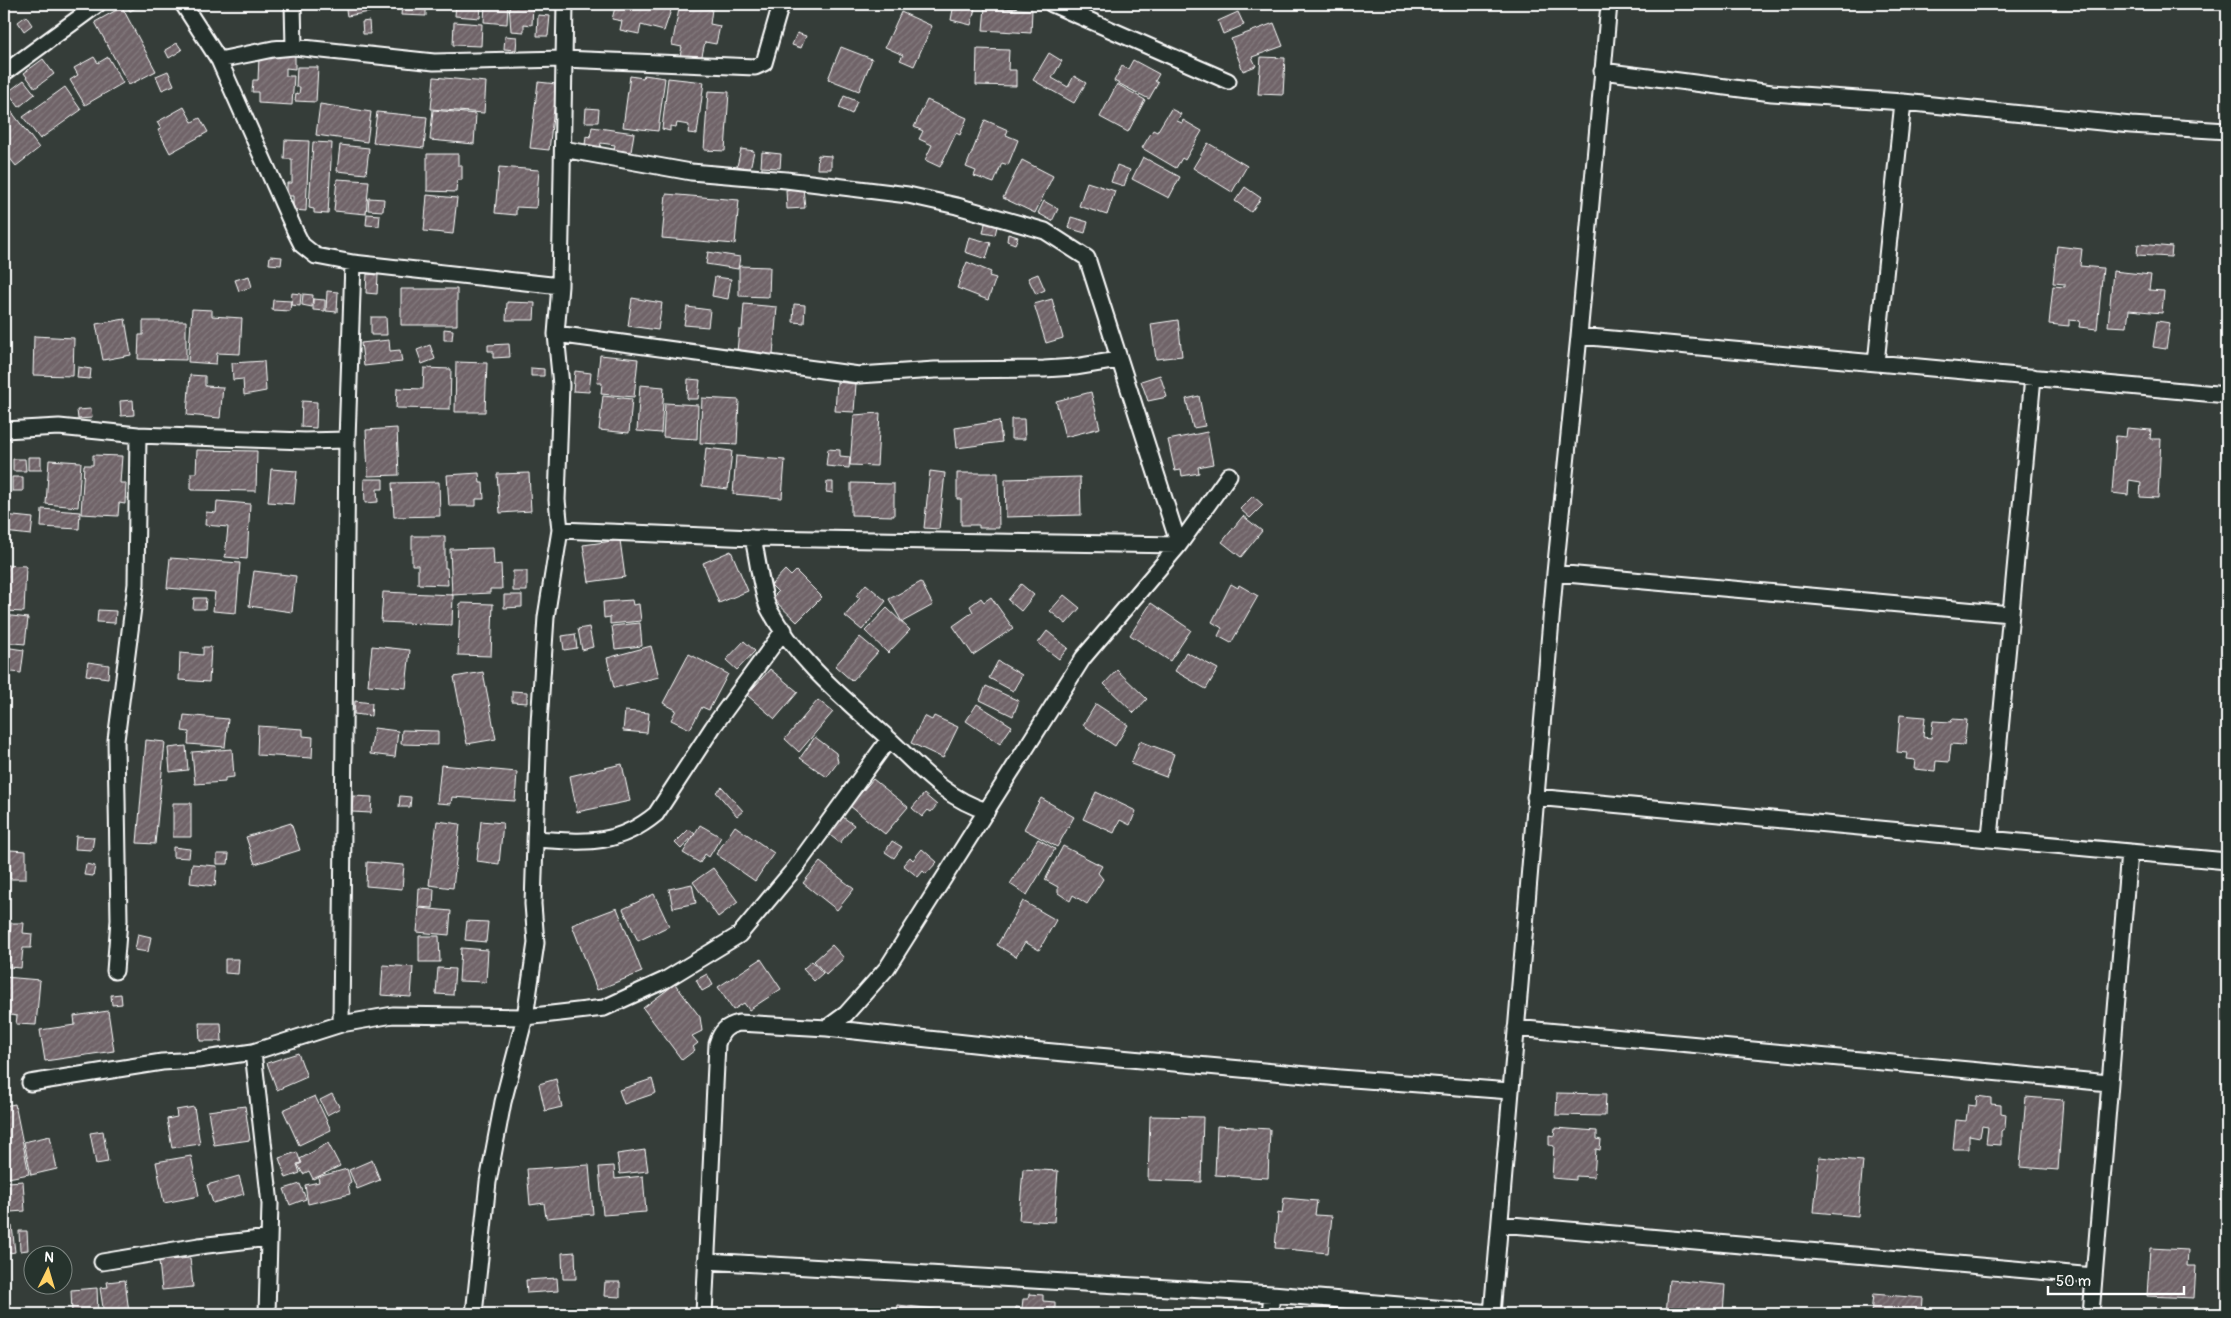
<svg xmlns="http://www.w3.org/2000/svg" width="2231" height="1318" font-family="Pangolin,sans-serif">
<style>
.building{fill:url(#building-hatch);stroke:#fff}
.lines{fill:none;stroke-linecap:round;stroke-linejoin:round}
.minor-casing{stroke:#fff;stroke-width:19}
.minor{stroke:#26332d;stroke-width:15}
</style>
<defs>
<pattern id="building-hatch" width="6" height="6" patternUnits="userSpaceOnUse" patternTransform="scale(1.25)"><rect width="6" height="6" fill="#6f6468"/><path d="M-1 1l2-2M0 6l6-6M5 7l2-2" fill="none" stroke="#857b7f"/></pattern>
</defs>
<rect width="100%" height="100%" fill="#353d39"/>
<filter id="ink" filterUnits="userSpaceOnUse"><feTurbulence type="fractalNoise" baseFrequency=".02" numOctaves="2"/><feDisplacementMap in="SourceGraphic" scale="10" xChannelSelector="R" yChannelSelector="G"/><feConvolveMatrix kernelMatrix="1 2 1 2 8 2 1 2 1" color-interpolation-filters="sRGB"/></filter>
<g filter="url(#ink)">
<path class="building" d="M125 4H143L130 11Z
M345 4H369L370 12 347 16Z
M402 4H426V16L401 15Z
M456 4H481L480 18 455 16Z
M485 4H508L507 24 484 22Z
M509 4H533L532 25 524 24V32L511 31Z
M616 4H673L664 31 641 25 639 34 620 30 622 21 612 19Z
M680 4 712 9 710 24 720 26 716 44 705 42 701 60 680 56 682 47 672 45Z
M954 4H976L971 25 951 20Z
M984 4H1017L1016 8Z
M122 7 156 71 129 85 95 22Z
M985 7 1032 10 1031 33 983 30Z
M901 12 932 26 914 66 900 60 903 55 885 47Z
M1238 12 1244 25 1223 34 1218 21Z
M538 15 550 16 548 36H537Z
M26 16 32 25 24 31 18 22Z
M369 21 370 34H363L362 22Z
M454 22 482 24 481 46 453 45Z
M1274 23 1283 46 1252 57 1256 66 1243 71 1231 39Z
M797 33 806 36 801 48 792 45Z
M505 36 517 37 516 50 504 49Z
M177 43 182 50 169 58 165 50Z
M841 47 872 59 859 91 828 79Z
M977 49 1009 50 1008 70H1016V86L976 85Z
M1049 53 1062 61 1052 78 1068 87 1074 76 1086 83 1074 103 1033 80Z
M273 54 295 55V69L286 68V76H294L292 105 258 103V92H252L253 80H258L259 57H273Z
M94 57 98 63 108 57 123 83 85 105 70 80 78 75 74 68Z
M1261 57 1285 58 1283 95 1258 94Z
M43 59 54 74 35 88 24 73Z
M1133 60 1159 74 1155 81 1158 83 1149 99 1114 81 1122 66 1128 69Z
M297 67H318L316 102 295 101 296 93 299 94 300 87H296Z
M168 71 174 85 162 90 156 76Z
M644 75 665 78 658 131 623 127 630 76 643 78Z
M434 77 486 82 484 113 431 109Z
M668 78 704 82 697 134 688 133 689 125 677 123 676 127 670 126V131L662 129Z
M24 80 35 94 19 107 8 92Z
M538 82 557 84 549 150 530 148Z
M1117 84 1145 100 1128 132 1100 117Z
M65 87 81 110 40 139 23 117Z
M708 91 729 92 725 151 704 150Z
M844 96 857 101 852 114 839 108Z
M927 100 967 118 960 135 956 133 940 167 925 160 932 145 919 139 923 131 914 127Z
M320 104 371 112 367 142 316 135Z
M184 107 192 122 200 118 208 132 170 153 158 130 161 129 157 122Z
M586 108 599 109 598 122H585Z
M1171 109 1181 114 1177 121 1182 123 1183 120 1202 131 1185 160 1182 158 1176 168 1142 148 1153 130 1157 132Z
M433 110 476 114 474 144 430 140Z
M11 111 39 148 16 166 4 151V117Z
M377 112 427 117 424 148 373 143Z
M985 120 1008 130 1006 135 1018 140 1008 165 1002 163 994 183 974 176 976 171 966 167Z
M592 127 634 133 631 152 614 150 615 145 601 143 600 147 585 145 586 136 590 137Z
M285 140 309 141 306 211 293 210V196H287V183H292V159H284Z
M313 142 332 143 328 214 314 213V209L309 208Z
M1208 143 1247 166 1232 192 1193 168Z
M340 145 369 148 366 174 337 171Z
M741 149 754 151 750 169 737 166Z
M762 152 781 154 780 168 761 167Z
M427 154H458V165H462V180H457L456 192 427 191Z
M818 155 831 156V169H817Z
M1143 157 1180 177 1169 198 1132 179Z
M1022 160 1053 176 1035 213 1003 198Z
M1117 165 1130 170 1124 186 1111 182Z
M499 167 539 170 536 208 516 207V215L495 213Z
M337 179 369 181 366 214 334 211Z
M1087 182 1115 191 1107 215 1079 206Z
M1245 187 1261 198 1251 212 1235 201Z
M803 188 805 208 787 209 786 190Z
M666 194 739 200 735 244 662 238Z
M427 195 457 198 453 234 424 231Z
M369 198 384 199 383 211 368 210Z
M1044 201 1058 209 1052 221 1038 213Z
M367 214 380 215 379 226 366 225Z
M1071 217 1088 222 1085 233 1068 228Z
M986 219 998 222 995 235 983 233Z
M1008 234 1018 237 1015 244 1007 241Z
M969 237 991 243 986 259 965 252Z
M2138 244 2172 247 2171 257 2137 255Z
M2057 246 2082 249 2080 266 2103 268 2097 329 2079 327 2080 321 2069 320V326L2049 324 2053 286 2065 287V284L2053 283Z
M708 252 740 257 738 269 706 264Z
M270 256 282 257 281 265 269 264Z
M967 262 991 272 989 276 996 278 988 300 957 288Z
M739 266 770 267 769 297 739 296Z
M2113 271 2151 275 2149 290 2164 291 2162 313 2129 310 2127 327 2108 326Z
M367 274 378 275 377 294 366 293Z
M1038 274 1045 290 1036 294 1028 278Z
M249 276 252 287 239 291 235 280Z
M715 277 731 279 728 299 712 296Z
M401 289H457V325H401Z
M327 291 338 292 337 312 326 311Z
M292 293 301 294 300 306 291 305Z
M303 294 313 295 312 307 302 305Z
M632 298 662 303 658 330 628 326Z
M313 299 325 300V311L313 310Z
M1052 299 1063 338 1046 343 1034 304Z
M273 300 291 301 290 311 272 310Z
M507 302 535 303 534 320H506Z
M744 304 777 307 773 355 737 352 739 330H742Z
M794 304 805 305 804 323 793 322Z
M687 307 710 310 708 327 684 325Z
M192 309 212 310V316L242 318 240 354 217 353 216 364 188 362Z
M371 317H386L387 335H371Z
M125 319 131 355 103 360 96 324Z
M1178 320 1182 356 1156 359 1151 324Z
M143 321H186V360L138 359 139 335H143Z
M2157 321 2170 323 2166 349 2153 347Z
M444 329 453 330 452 340H444Z
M34 336 74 338 73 376 33 375Z
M389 340 390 351 400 350 402 362 364 366 361 343Z
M509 344 510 357 493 358V351H488V345Z
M430 345 435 359 422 364 417 350Z
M600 355 638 359 634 397 601 394 602 383H597Z
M264 361 266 391 244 395 243 379 233 380 232 363Z
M456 362 487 363 485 412H455Z
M78 367 91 369 90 379 77 378Z
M424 368 451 369 450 409 396 408 397 388 423 389Z
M531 368 544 369V376H531Z
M575 371 591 373 589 392 573 391Z
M190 375 205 376V386L223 387 220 418 187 415Z
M1160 375 1167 397 1148 401 1141 381Z
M688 379 700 380 698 399H687Z
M837 382 856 384 854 412 835 411Z
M640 385 664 387 661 433 637 431Z
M1091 392 1100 428 1065 437 1056 401Z
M603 396 632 399 629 433 599 430Z
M1199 396 1205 426 1193 428 1186 399Z
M702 398 739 400 737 445 700 443Z
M133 400 134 415 121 416 120 401Z
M302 401 317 402 316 428 301 427Z
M665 403 698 405 697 439 663 437Z
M91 409 92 418 78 419 77 410Z
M880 413 877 466 850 465 854 415Z
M1011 419H1024L1025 439H1011Z
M999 421 1002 442 957 448 955 428Z
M397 428 399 475 368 476 366 430Z
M2127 428 2151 430 2150 439H2161L2158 498 2140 497 2141 482 2129 480 2128 495 2112 493 2116 436 2126 437Z
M1207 432 1213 464 1198 467 1199 473 1182 476 1181 470 1175 471 1168 440Z
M706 448 732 451 728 489 702 486Z
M828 449 840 450V456L850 457 849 468 826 466Z
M197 450 257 451 256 491 191 490V473H196Z
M93 455 122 456 120 483H126L125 504 119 503 118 516 81 514 84 465H93Z
M736 456 785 460 782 498 733 494Z
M28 457H41V470H28Z
M13 459H25L26 471H13Z
M49 460 81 462 78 507 46 504Z
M271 469 297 471 294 504 268 502Z
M930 471 945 473 939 529 924 528Z
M479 473 480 483H483L484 499H476V506H449L447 475Z
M529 473 531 511 500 513 497 474Z
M957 473H998L999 528H979V525H961V499H957Z
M12 477H23V491H12Z
M1080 477 1081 515 1006 517 1005 479Z
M364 479H383V489H377L378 502 365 503Z
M439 482 440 516 394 517 392 483Z
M827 482H833V493L826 492Z
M851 483 894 484V516L851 515Z
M1253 496 1263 505 1250 518 1240 509Z
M217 501 250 504 247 559 225 557 228 527 205 525 206 512 216 513Z
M42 509 80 512 79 529 41 527Z
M4 515 33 518 31 535 4 532Z
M1243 516 1262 531 1241 557 1222 542Z
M412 536H445V568H447L448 585 418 584V565H412Z
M620 540 625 577 589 582 583 545Z
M493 548 494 565 501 564 502 589H490V593L452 595 450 549Z
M731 551 748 591 719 603 703 563Z
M170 558 240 563 236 613 213 611 215 592 167 588Z
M4 560V565L26 566 24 612 4 611Z
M785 570 791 576 796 571 822 597 797 622 772 598 778 592 771 585Z
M254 571 296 576 292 612 249 606Z
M513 571H527V591H513Z
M921 582 933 605 902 622 889 599Z
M866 584 886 601 862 630 845 616 860 598 856 596Z
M1021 584 1034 595 1021 611 1008 600Z
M1231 584 1238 588 1239 585 1258 596 1231 643 1218 636 1222 628 1212 622Z
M383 592 453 595 452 625 381 622Z
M504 595H522V607L504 608Z
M1064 595 1080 608 1066 624 1050 611Z
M991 597 1013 628 973 655 953 626 973 612 970 606 981 598 984 602Z
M194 598H206L205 609H193Z
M632 600 633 605 639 604 641 621 610 624V617L604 618 603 602Z
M460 603 493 604 491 656 458 655Z
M1151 603 1191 630 1170 661 1130 635Z
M887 608 910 630 888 653 865 631Z
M98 610 116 611 115 623 97 622Z
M4 615 28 618 25 644 4 642Z
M640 623 642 646 615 649 612 626Z
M589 627 593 647 582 650 578 629Z
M1047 631 1068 648 1059 659 1038 643Z
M575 634 577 648 564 650 562 636Z
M860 637 878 652 852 681 835 666Z
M744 641 755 651 737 670 726 660Z
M372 646 410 650 406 688 368 685Z
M651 646 659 677 614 688 607 658Z
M4 647 24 650 21 673 4 671Z
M203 647H211L209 682 179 680 180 653 203 655Z
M1186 652 1218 669 1206 689 1175 671Z
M689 654 728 674 709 710 702 707 690 729 671 720 676 710 663 703Z
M998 661 1022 675 1013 691 989 678Z
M88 662 109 665 108 678 86 675Z
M770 669 798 692 775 719 747 695Z
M1117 670 1147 699 1134 713 1104 684Z
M483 672 496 739 467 744 454 677Z
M986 686 1019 701 1013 716 980 700Z
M512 691 527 692V703L512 702Z
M818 700 833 712 799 752 785 739Z
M355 701 372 703 371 716 354 714Z
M977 704 1012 726 1000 744 966 721Z
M1096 704 1128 725 1115 746 1083 725Z
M625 711 649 713 647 733 623 731Z
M184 715 228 719 225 747 188 744 189 732 182 731Z
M1900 715 1925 717 1923 737 1931 738 1933 721 1951 722 1952 719 1967 720 1964 745 1951 744 1949 762 1936 761 1935 771 1914 769 1915 760 1906 759 1907 753 1897 752Z
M924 716 932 720 934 716 958 727 943 758 911 743Z
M258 726 303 729V736L313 737 312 758 257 755Z
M374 728 398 731 395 757 370 754Z
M402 730 438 731V745L401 744Z
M815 737 836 753 838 762 827 777 800 758Z
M146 740 165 742 155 844 137 843Z
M1140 741 1174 754 1166 777 1131 764Z
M186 746 188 770 170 772 168 748Z
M232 749 234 777 225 778V782L195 784 192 752Z
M622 764 630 801 577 812 570 776Z
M441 765 517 772 515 801 452 797 451 804 437 803Z
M873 779 908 807 885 834 850 806Z
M722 787 743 811 737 816 716 792Z
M1096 792 1136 811 1130 825 1120 820 1114 833 1083 819Z
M924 794 937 805 931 812 928 810 922 817 912 808Z
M353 796 372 797 371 813 352 812Z
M400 796 411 797 410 807H399Z
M1041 798 1074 817 1057 847 1024 829Z
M173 803H191V837H173Z
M840 815 854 825 840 843 826 832Z
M437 821 460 824 453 888 429 885Z
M481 821 503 823 499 864 477 861Z
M291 823 300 850 255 864 246 837Z
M700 825 721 837 709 857 705 854 700 863 683 853Z
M735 826 774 853 755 881 716 854Z
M689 829 695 834 681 849 675 843Z
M76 836 94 837 92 850 75 849Z
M1038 839 1055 849 1027 895 1010 884Z
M892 841 902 847 894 858 885 852Z
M1063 846 1102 866 1098 873 1103 879 1087 904 1073 895 1070 901 1058 893V887L1045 880Z
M173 847 190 849 189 858 173 857Z
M922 849 937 862 926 874 923 871 918 877 903 865 910 857 913 860Z
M10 850 26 851V879H10Z
M217 854H229L228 864H217Z
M367 862 404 865 402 889 366 886Z
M820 862 854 889 837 910 803 883Z
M86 864 95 866 93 876 84 875Z
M192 864 217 866 215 886 190 883Z
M713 868 738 902 718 917 693 882Z
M692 884 696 903 673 908 669 889Z
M419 888 434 889 433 908 418 907Z
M654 894 669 926 638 941 623 909Z
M1023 901 1056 920 1039 950 1025 942 1016 957 997 945Z
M419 908 451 911 449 935 417 932Z
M617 908 642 972 597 990 572 925Z
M467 921 488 922 486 942 465 940Z
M11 923H24L23 933 32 934 31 948H23L21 968 8 967Z
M138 934 151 937 148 952 135 950Z
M419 936H439L440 962H419Z
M832 945 844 958 826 975 814 961Z
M461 948 488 950 486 982 459 981Z
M225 959H239L238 974 225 973Z
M761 959 781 989 749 1010 744 1003 733 1010 718 987Z
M812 961 823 973 814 981 803 969Z
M383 965 413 967 411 997 381 995Z
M438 968 455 969 453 995 436 994Z
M707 974 713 985 702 991 696 980Z
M4 977 40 980 36 1025 16 1024 17 1016 4 1014Z
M675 984 700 1017 702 1031 692 1036 698 1043 693 1047 695 1050 682 1060 643 1008Z
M121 994 122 1004 112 1005 111 995Z
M108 1011 114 1051 45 1061 40 1030 75 1025 74 1016Z
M199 1023H221L222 1041H200Z
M298 1053 307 1077 277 1090 267 1063Z
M556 1079 562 1107 545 1111 539 1084Z
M652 1079 656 1093 624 1104 619 1090Z
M1557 1093 1606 1094 1605 1116 1556 1115Z
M332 1094 340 1108 327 1115 320 1100Z
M315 1096 331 1130 299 1145 283 1110Z
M1977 1096 1991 1098V1104L2001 1105V1113L2006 1114 2005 1128 2001 1131V1145L1986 1144 1988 1127 1982 1126 1980 1137 1969 1135V1149H1953L1956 1120 1966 1121 1968 1105 1976 1106Z
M2026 1097 2063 1100 2058 1170 2020 1167Z
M15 1104 29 1174 8 1178 4 1158V1106Z
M245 1106 250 1140 214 1145 208 1111Z
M194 1107 200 1144 172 1148 167 1119 177 1117 176 1110Z
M1150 1116 1203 1117 1201 1182 1148 1180Z
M1217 1126 1270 1129 1268 1178 1215 1175Z
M1555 1128 1597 1131V1139L1601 1140 1600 1150 1596 1149 1594 1177 1576 1176V1180L1552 1178 1554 1146 1549 1145V1135L1554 1136Z
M103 1131 108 1162 96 1164 90 1133Z
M50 1136 57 1169 31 1175 24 1142Z
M328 1143 340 1166 313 1179 309 1171 303 1174 298 1165 302 1163 300 1159Z
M645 1150 648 1171 620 1174 617 1154Z
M297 1152 301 1163 297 1164 300 1173 286 1178 279 1158Z
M191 1156 199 1196 164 1203 156 1162Z
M1819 1157 1863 1161 1858 1216 1814 1212Z
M372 1160 380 1180 357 1189 349 1170Z
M4 1161 8 1181 4 1182Z
M589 1165 593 1214 546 1218 544 1203 530 1205 527 1169Z
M614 1166 615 1179 643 1176 646 1212 603 1215 599 1167Z
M347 1169 351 1182 348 1184 350 1194 308 1204 305 1185 319 1182 318 1177Z
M1023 1169 1058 1171 1054 1222 1019 1220Z
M239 1176 244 1194 213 1203 207 1185Z
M23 1181 25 1211 10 1212 8 1182Z
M300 1184 306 1199 290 1205 284 1189Z
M1284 1198 1317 1201 1315 1215 1332 1216 1328 1253 1275 1248 1278 1213 1282 1214Z
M12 1226 15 1252 4 1254V1228Z
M19 1231H27L28 1250 20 1251Z
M2150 1248 2188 1250 2187 1266H2196L2194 1298 2147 1296Z
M575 1252 576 1279H563L562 1253Z
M190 1258 193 1287 162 1290 159 1261Z
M557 1278 558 1291 527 1293 526 1280Z
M125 1280 129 1313 104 1314 100 1288 108 1287 107 1282Z
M1669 1280 1725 1285 1723 1314H1666Z
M605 1282H620V1297L604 1296Z
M97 1288 98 1314H72L71 1290Z
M1029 1294 1043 1295V1301L1055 1302V1310L1097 1314H1015L1016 1307 1022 1308 1023 1299H1028Z
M1873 1294 1923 1298 1922 1314H1871Z
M898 1305 944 1310 943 1314H897Z
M1932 1310 1961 1314H1932Z"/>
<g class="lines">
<g class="minor-casing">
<path id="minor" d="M183 4 219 60 295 231 302 245 316 256 353 263 560 286
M1052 4 1228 81
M294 47 434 62 563 59 755 67 764 63 781 4
M219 60 273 49 294 47 293 4
M1602 71 1772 93 1903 102 2131 125 2227 131
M4 73 98 4
M556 334 859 375 935 370 1044 369 1075 367 1118 360
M1579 336 2227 395
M1876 363 1903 102
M4 430 59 427 138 435 305 441 347 440
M560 530 753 538 1179 545 1087 258 1045 231 957 206 908 195 786 180 691 172 563 149
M1555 573 2010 614
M889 739C919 767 946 799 987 811
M1535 797 2227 861
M1990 838 2033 377
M536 839C584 842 616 847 656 814L713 727 784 630
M115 971 119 920 116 740 136 584 138 435
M341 1024 347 440 353 263
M827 1028 846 1014 887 968 1083 658 1179 545 1229 475
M1516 1028 2109 1083
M253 1052 270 1204 267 1314
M30 1083 162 1062 198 1060 253 1052 341 1024 393 1015 525 1017 604 1008 665 980 739 935 795 868 889 739C846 700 797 661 769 609 762 596 757 555 753 538
M1500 1224 2094 1276
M706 1261 1272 1294 1492 1313
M102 1262 199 1246 269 1238
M474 1314 488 1182 503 1102 525 1017 536 943 533 904 539 723 546 617 560 530 557 500 561 385 556 334 560 286 565 4
M704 1314 717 1044C721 1031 726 1026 739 1023L827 1028 1020 1049 1340 1078 1510 1091
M1270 1314 1272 1294
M1492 1314 1555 573 1579 336 1609 4
M2091 1314 2129 852"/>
</g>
<use href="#minor" class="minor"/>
</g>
</g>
<rect width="2231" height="1318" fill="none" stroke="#26332d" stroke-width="20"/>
<rect x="10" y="10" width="2211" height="1298" fill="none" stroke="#fff" stroke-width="2" filter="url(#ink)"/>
<g transform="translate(48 1270) rotate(5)"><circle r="24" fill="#26332d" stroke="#7d8581"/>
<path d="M0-4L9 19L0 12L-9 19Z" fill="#ffd166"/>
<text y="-8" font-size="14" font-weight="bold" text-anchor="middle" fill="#ffffff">N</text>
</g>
<path d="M2048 1286v8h136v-8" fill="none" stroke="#ffffff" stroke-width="2.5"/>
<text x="2056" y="1286" font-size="15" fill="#ffffff" stroke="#26332d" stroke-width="4" paint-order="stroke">50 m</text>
</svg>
